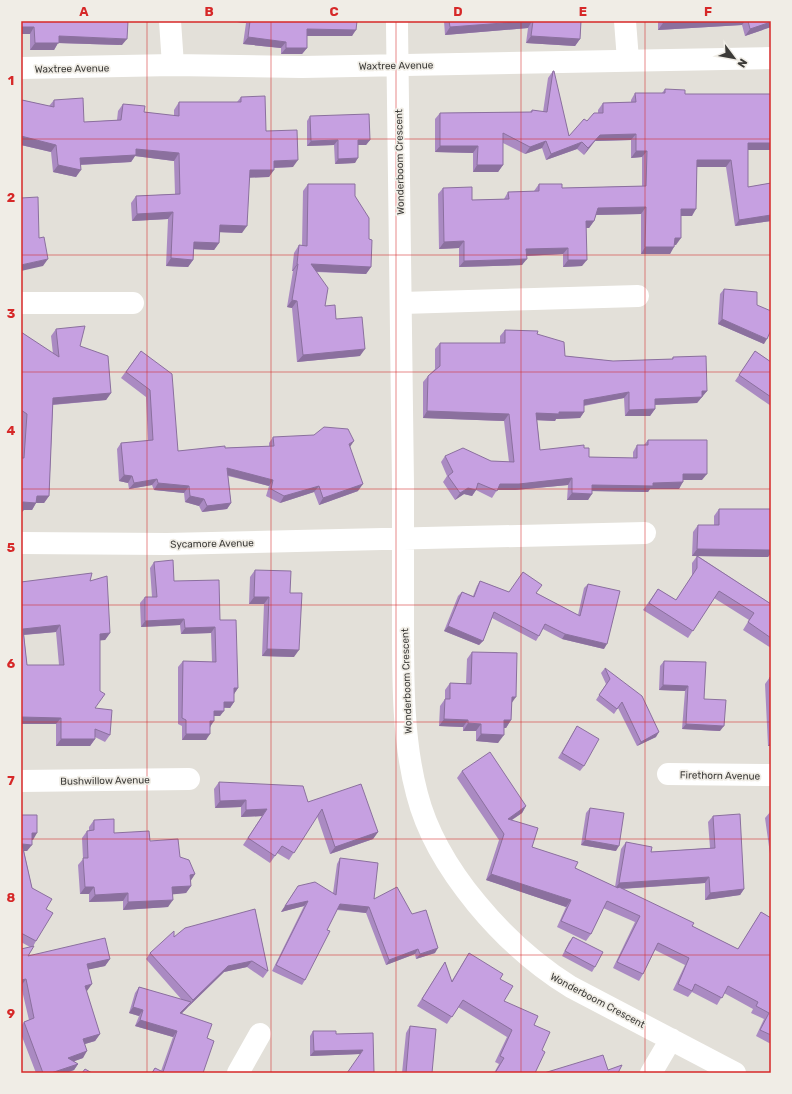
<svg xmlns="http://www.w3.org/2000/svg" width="792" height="1094" font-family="Rubik,sans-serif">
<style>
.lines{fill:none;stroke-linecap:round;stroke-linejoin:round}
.minor{stroke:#fff;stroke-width:22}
.wall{fill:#aa8ac2;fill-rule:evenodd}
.shaded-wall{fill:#8b709e}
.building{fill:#c6a0e1;stroke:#8b709e;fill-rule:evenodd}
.grid{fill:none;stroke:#d62828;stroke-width:1;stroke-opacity:0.55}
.labels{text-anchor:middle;stroke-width:3.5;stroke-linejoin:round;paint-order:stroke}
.street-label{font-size:10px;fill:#3c3b38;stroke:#f0ede6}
.neatline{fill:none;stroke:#d62828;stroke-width:1.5}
.grid-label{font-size:13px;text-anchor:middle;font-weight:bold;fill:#d62828}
</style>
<rect width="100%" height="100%" fill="#e3e0d9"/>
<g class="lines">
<path class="minor" d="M170 21 173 65
M397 21C398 176 402 331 403 485 403 533 403 582 403 630 403 683 403 742 417 794 436 869 506 947 571 987L735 1073
M625 21 628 60
M21 68 173 65 302 67 771 58
M21 303H133
M402 303 638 296
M21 543 167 544 645 533
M668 774 771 775
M21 781 189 779
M238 1073 260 1034
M651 1073 671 1039"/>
</g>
<path class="wall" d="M21 21 122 45 58 43 54 50H30V34H21Z
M228 21H357L352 36H307V48L302 54H281V48L243 44 246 23Z
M444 21H586L581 22 580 39 575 46 526 43 528 28 445 35Z
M658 21H771V27L745 36 742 25 658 30Z
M553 71 569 136 598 113V110L603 103 631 102V100L635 93H662L665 89 685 94 748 150V187L771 183V221L735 226 726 167H697L692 216H681L676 245H674L670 254H641V214L596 215 594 221 589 228H586L582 266 563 267V254L527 256 522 265 459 267V248L439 249 438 194 443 188 472 200 504 199 508 192 534 191 539 184 562 188 642 186V157L631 158V140L595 141 584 155 577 149 546 160 542 148 525 154 503 143V165L498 172H473V153L435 152V119L440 113 530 112 532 110 543 112 548 78Z
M241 97 293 167 274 168 269 177H249L242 233 219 232V243L214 250 194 249 193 260 188 267 166 266 168 219 132 221 131 203 136 196 175 194 174 161 135 156 131 162 80 165 76 177 53 172 51 152 21 145V102L22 100 49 106 54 100 84 122 117 120 118 111 123 104 144 112 174 116V110L179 102H237Z
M310 116 370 140 366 145H358L355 163 335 164 334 145 307 146V121Z
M308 184 355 196 369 239 371 267 366 274 316 272 325 306 336 319 360 356 297 362 292 308 287 307 293 271H292L294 253 299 245 302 246 303 191Z
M724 289 757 305 764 344 718 324 720 294Z
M56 329 80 346 111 393 106 400 53 405 49 496 44 503H36L32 510H23L21 513V433L22 421 21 420V332L53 354 51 336Z
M505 330 537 334 565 356 613 361 672 359 673 357 707 391 697 403 655 405V409L650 416H625L624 398 584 406V412L580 418 556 419 555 421 537 420 540 450 584 448 589 457 633 458V452L637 445H644L648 440 702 480H683L679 489H650L648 492 592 491 588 500H567L568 485 515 490H497L492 498 476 490 472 496 464 494 455 500 443 482 447 476 441 462 445 456 491 461 509 462 504 421 423 418V382L428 376 435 369V349L440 343H500V336Z
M141 351 178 451 225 448 269 446V443L273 437 350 447 358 491 319 505 314 492 280 503 266 496 269 486 228 476 231 503 227 509 202 512 199 506 185 502 184 493 154 490 152 485 129 489 128 483 119 481 117 449 121 443 148 441 146 397 121 378Z
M755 351 771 362V406L735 381Z
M719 509H771V553L768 557 698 556 771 604V648L743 630 749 620 714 598 688 638 643 610 658 589 676 600 692 576V563L697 556H692L693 532 698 525H714V516Z
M154 562 174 581 220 620 238 688 234 694V702L230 708H224L220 716H214L206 740H182V726L178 724V667L183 661 212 662 211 633 181 634 180 625 141 627 140 603 145 597H152L150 568Z
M255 570 290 593 294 657 262 656 264 604H249L250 577Z
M90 581 110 633 105 640H100L95 708 110 735 105 742 95 737V739L90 746H56V724H21V582ZM56 632 59 665H27L24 635Z
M480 581 509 592 536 593 578 615 584 588 588 584 604 649 562 639 543 629 536 641 492 618 483 641 479 645 444 631 458 596 462 592 473 596 477 586Z
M472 652 512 702 511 720 506 728H504L498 743 476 741V731H463V727L439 726 440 706 445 699V690L450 683H466L467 659Z
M664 661 704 699 720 731 682 729 685 691 659 690 660 666Z
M605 668 656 737 637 746 618 708 614 714 596 700 606 684 601 673Z
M770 677H771V746H768L765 684Z
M577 726 584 766 580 771 558 758Z
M462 771 526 806 522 813 512 820 532 847 615 887 621 849 626 842 651 852 710 848 708 822 713 816 744 889 740 895 705 900V883L622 889 692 926 738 949 761 912 771 918V1044L756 1036 764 1019 751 1013 753 1009 724 993 717 1005 692 992 688 997 673 990 685 965 655 950 643 974 639 981 613 968 635 922 603 908 591 934 586 941 557 927 566 907 486 880 499 840 457 778Z
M219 782 308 802 378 832 373 839 330 854 317 816 289 860 277 853 270 863 243 845 262 816 241 817V807L215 808 214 789Z
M590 808 616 851 581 845 586 813Z
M771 811V861L765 818Z
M21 815 33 840H32L27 851H24L32 888 46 909 36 941 28 956 110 959 105 966 89 969 87 991H86L100 1034 95 1041 85 1044 83 1058 74 1061 78 1064 74 1070 66 1073H36L21 1034V1026L24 1022 29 1020 21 986 30 947 21 942Z
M94 820 114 833 150 841 180 857 195 874 190 881 191 886 186 893 172 894 168 907 123 910V901L89 902V894H80L78 865 83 859 82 838 87 831H89V827Z
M340 858 374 899 412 914 435 953 416 959 415 954 386 965 366 913 337 910 327 930 305 980 302 985 272 971 304 906 281 912 294 892 333 893 337 864Z
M255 909 268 971 263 978 247 967 224 972 182 1013 207 1038 203 1073H151L155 1068 161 1071 173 1037 135 1026 139 1016 129 1013 135 993 139 987 182 1000 146 959 150 953 174 937Z
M573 937 595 967 592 972 562 956 569 942Z
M469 953 500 979 504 1001 534 1025 542 1050 535 1073H494L499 1064 495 1062 507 1037 458 1007 447 1024 417 1006 445 962 451 982Z
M410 1026 432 1073H402L406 1033Z
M313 1031 336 1034 373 1033 360 1054 310 1056V1036Z"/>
<path class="shaded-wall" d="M228 21H247L246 23Z
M532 21 528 28 445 35 450 27Z
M697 21H745L742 25 658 30 663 23Z
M771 22V27L745 36 750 29Z
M21 27H34L30 34H21Z
M307 29 356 30 352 36H303Z
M59 36 127 39 122 45 58 43 54 50H30L35 43Z
M531 36 580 39 575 46 526 43Z
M248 37 286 42 281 48 243 44Z
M286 48H307L302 54H281Z
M636 134 631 140 595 141 584 155 588 148 600 135Z
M21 136 56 145 51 152 21 145Z
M338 140 334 145 307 146 311 141Z
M358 140H370L366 145H354Z
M546 141 542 148 525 154 530 147Z
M582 142 577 149 546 160 551 154Z
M748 143H771V150H743Z
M440 146H478L473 153 435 152Z
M136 149 179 153 174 161 135 156 131 162 75 165 80 158Z
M636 151H647L642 157 631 158Z
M358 158 355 163 335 164 338 159Z
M298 160 293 167 269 168 274 161Z
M697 160H731L726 167H692Z
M58 165 81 170 76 177 53 172Z
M477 165H503L498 172H473Z
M250 170H274L269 177 245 178Z
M646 207 641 214 593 215 598 208Z
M681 209H696L692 216H677Z
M173 212 168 219 132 221 137 214Z
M771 215V221L735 226 739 220Z
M586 221H594L589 228H582Z
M220 225 247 226 242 233 215 232Z
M675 238H681L676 245H670Z
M464 241 459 248 439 249 444 242Z
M194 242 219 243 214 250 189 249Z
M645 247H674L670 254H641Z
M568 248 563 254 522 256 526 249Z
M171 258 193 260 188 267 166 266Z
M48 259 43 266 21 271V265Z
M527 259 522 265 459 267 464 261Z
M568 260H587L582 266 563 267Z
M297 264H298L293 271H292Z
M311 264 371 267 366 274 306 271Z
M292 300 297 301 292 308 287 307Z
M722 319 767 339 764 344 718 324Z
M365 349 360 356 297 362 303 355Z
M702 391H707L697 403 650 405 655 399Z
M629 392 624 398 580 406 584 400Z
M111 393 106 400 48 405 53 398Z
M655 409 650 416H625L629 410Z
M427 411 509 414 504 421 423 418Z
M559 412H584L580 418 556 419 555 421 532 420 536 413Z
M354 441 350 447 349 444Z
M227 468 273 480 269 486 223 474Z
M683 474H707L702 480H679Z
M124 475 132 476 128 483 119 481Z
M572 478 568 485 515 490H496L500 484Z
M157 479 152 485 129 489 134 483Z
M683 482 679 489H650L648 492 588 491 592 485 653 483Z
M158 483 189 486 184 493 154 490Z
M363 484 358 491 319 505 323 498Z
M319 486 314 492 280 503 284 496Z
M468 488 476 490 472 496 464 494 455 500 460 493Z
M572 493 592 494 588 500H567Z
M37 496H49L44 503H32Z
M190 496 204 499 199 506 185 502Z
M23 502 36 503 32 510H21Z
M231 503 227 509 202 512 207 506Z
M697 549 771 550V553L768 557 692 556Z
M254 597H269L264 604H249Z
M184 619 180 625 141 627 145 621Z
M60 625 56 632 21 635 23 629Z
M448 626 483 641 479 645 444 631Z
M215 627 211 633 181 634 185 628Z
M110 633 105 640 95 641 100 634Z
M565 634 607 644 604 649 562 639Z
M267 649 299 650 294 657 262 656Z
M663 685 688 686 685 691 659 690Z
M234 688H238L234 694Z
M512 697H516L511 704Z
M224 702H234L230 708 220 707Z
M214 711H224L220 716H210Z
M21 717 61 718 56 724H21Z
M444 719 468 720 463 727 439 726Z
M504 720H511L506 728H499Z
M210 721H214L210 727Z
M468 723 481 724 476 731H463Z
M686 724 724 726 720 731 682 729Z
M659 732 656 737 637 746 641 742Z
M186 734H210L206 740H182Z
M481 734 504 735 498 743 476 741Z
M61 739H95L90 746H56Z
M771 742V746H768Z
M246 800 241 807 215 808 220 801Z
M526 806 522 813 504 825 508 819Z
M267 809 262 816 241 817 246 810Z
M378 832 373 839 330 854 335 847Z
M32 833H37L33 840 28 839Z
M585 840 619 846 616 851 581 845Z
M22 844 32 845 27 851H21Z
M195 874 190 882V875Z
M491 874 571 900 566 907 486 880Z
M709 877 705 883 618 889 619 887 617 889H615L619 883Z
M191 886 186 893 167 895 172 887Z
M85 887H94L89 894H80Z
M744 889 740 895 705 900 710 893Z
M128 893 123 901 89 902 95 895Z
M173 900 168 907 123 910 128 902Z
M308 901 304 906 281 912 285 906Z
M340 904 369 907 366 913 336 909Z
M438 948 435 953 416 959 420 954Z
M418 949 415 954 386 965 389 960Z
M110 959 105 966 82 971 87 964Z
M252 961 247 967 224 972 188 1007 193 1000 228 966Z
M26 979 21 986V980Z
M92 984 87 991 80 993 85 986Z
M191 1002 187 1008 176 1019 180 1013Z
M133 1007 143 1010 139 1016 129 1013Z
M140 1020 177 1031 173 1037 135 1026Z
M100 1034 95 1041 78 1046 83 1039Z
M363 1050 360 1054 310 1056 314 1051Z
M87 1051 83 1058 64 1065 68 1058Z
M78 1064 74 1070 66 1073H51Z"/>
<path class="building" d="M21 21H128L127 39 59 36V43H35L34 27H21Z
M250 21H357L356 30 307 29V48H286V42L248 37Z
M449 21H530L450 27Z
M533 21H581L580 39 531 36Z
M663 21H697L663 23Z
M748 21H771V22L750 29Z
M553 71H554L569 136 584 119 587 121 594 113H603V103L636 102 635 93H665V89L685 90V94H771V143H748V187L771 183V215L739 220 731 160H697L696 209H681V238H675L674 247H645L646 207 598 208 594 221H586L587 260H568V248L526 249 527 259 464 261V241L444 242 443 188 472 187V200L509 199 508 192 539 191V184H562V188L646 186 647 151H636V134L600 135 588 148 582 142 551 154 546 141 530 147 503 133V165H477L478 146H440V113L532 112V110L547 112Z
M265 96 266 131 297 130 298 160 274 161V170H250L247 226 220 225 219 243 194 242 193 260 171 258 173 212 137 214 136 196 180 194 179 153 136 149V155L80 158 81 170 58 165 56 145 21 136V106L22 100 54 107V100L83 98 84 122 121 120 123 104 145 106 144 112 179 116V102H241V97Z
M369 114 370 140H358V158L338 159V140L311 141 310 116Z
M308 184H355V196L369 218V239L372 240 371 267 311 264 328 288 325 306 335 305 336 319 362 317 365 349 303 355 297 301 292 300 298 264H297L299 245 307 246Z
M38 197 39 238 44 237 48 259 21 265V198Z
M724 289 757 292V305L771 311V330L767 339 722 319Z
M85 326 80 346 108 356 111 393 53 398 49 496H37L36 503 23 502V511H21V458H24L27 414 21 410V332L59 357 56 329Z
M505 330 538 331 537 334 564 342 565 356 613 361 673 359V357L706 356 707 391H702V397L655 399V409L629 410V392L584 400V412H559V414L536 413 540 450 584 445V448H589V457L637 458V445H648V440H707V474H683V482L653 483V486L592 485V494L572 493V478L519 484H500L497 491 478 483 476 490 468 488 460 493 448 476 453 472 445 456 463 448 491 461 514 462 509 414 427 411 428 376 440 366V343H505Z
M141 351 172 374 178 451 225 446V448L274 446 273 437 314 435 324 427 348 429 354 441 349 444 363 484 323 498 319 486 284 496 271 489 273 480 227 468 231 503 207 506 204 499 190 496 189 486 158 483 157 479 134 483 132 476 124 475 121 443 153 440 150 390 126 372Z
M755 351 771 362V397L739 375Z
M719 509H771V550L697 549 698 525H719Z
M697 556 771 604V638L748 622 754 613 719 591 693 631 649 603 658 589 676 600 697 568Z
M173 560 174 581 219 580 220 620H236L238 688H234V702H224V711H214V721H210V734H186V720L182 718 183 661 216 662 215 627 185 628 184 619 145 621V597H157L154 562Z
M255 570 291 571 290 593H302L299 650 267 649 269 597H254Z
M523 572 542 585 536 593 580 616 588 584 620 591 607 644 565 634 545 624 539 636 494 612 483 641 448 626 462 592 474 597 480 581 509 592Z
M92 573 90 581 107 576 110 633 100 634V691L105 694 95 708 112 710 110 735 95 729V739H61V718L21 717V582ZM60 625 64 665H27L23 629Z
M472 652 517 653 516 697H512L511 720H504V735L481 734V724L468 723V720L444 719 445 699H450V683L471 684Z
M664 661 706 662 704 699 726 700 724 726 686 724 688 686 663 685Z
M605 668 642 696 659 732 641 742 622 702 617 709 599 695 610 679Z
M770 677H771V704Z
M577 726 599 739 584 766 562 753Z
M490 752 526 806 508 819 538 828 532 847 578 862 575 868 618 888 619 887 694 923 692 926 738 949 761 912 771 918V1035L760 1030 769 1013 756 1006 758 1002 728 986 722 998 695 984 692 991 678 984 689 958 658 943 643 974 617 962 640 916 607 901 591 934 561 921 571 900 491 874 504 834 462 771Z
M219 782 303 786 308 802 361 784 378 832 335 847 322 809 294 853 282 846 275 856 248 838 267 809 246 810V800L220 801Z
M590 808 624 813 619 846 585 840Z
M740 814 744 889 710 893 709 877 619 883 626 842 652 847 651 852 715 848 713 816Z
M21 815H37V833H32V845L22 844 32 888 52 899 46 909 53 913 36 941 21 933Z
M114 819V833L149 831 150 841 178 839 180 857 189 860 195 874 190 875 191 886 172 887 173 900 128 902V893L95 895 94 887H85L83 858H88L87 831 94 830V820Z
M340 858 378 863 374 899 397 887 412 914 426 910 438 948 420 954 418 949 389 960 369 907 340 904 327 930 330 931 305 980 276 965 308 901 285 906 298 886 315 882 336 895Z
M255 909 268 971 252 961 228 966 193 1000 150 953 174 931V937L185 928Z
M573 937 603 952 595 967 565 951Z
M105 938 110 959 87 964 92 984 85 986 100 1034 83 1039 87 1051 68 1058 78 1064 51 1073H43L24 1022 34 1018 26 979 21 980V949L34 946 28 956Z
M469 953 503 974 500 979 513 986 504 1001 538 1016 534 1025 550 1032 542 1050 545 1052 535 1073H495L504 1058 500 1056 512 1030 463 1000 452 1017 422 999 445 962 452 982Z
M139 987 191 1002 180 1013 212 1024 207 1038 214 1041 203 1073H152L155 1068 163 1072 177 1031 140 1020 143 1010 133 1007Z
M410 1026 436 1029 432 1073H406Z
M313 1031H336V1034L373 1033 374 1072 373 1073H347L363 1050 314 1051Z
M603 1055 608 1070 622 1065 618 1073H544Z
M85 1069 92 1073H82Z"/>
<path class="grid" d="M147 21V1073M271 21V1073M396 21V1073M521 21V1073M645 21V1073M21 139H771M21 255H771M21 372H771M21 489H771M21 605H771M21 722H771M21 839H771M21 955H771"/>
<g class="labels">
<g class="street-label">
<text transform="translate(396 65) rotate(-1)" y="4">Waxtree Avenue</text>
<text transform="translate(72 68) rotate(-1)" y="4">Waxtree Avenue</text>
<text transform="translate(399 162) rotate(-91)" y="4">Wonderboom Crescent</text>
<text transform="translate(212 543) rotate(-1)" y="4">Sycamore Avenue</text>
<text transform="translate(406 681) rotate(-92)" y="4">Wonderboom Crescent</text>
<text transform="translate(720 775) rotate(1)" y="4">Firethorn Avenue</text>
<text transform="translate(105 780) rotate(-1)" y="4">Bushwillow Avenue</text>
<text transform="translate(598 1000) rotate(28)" y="4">Wonderboom Crescent</text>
</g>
</g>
<rect width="792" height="1094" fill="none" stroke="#f0ede6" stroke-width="44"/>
<g transform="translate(734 58) rotate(122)" stroke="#f0ede6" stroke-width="3" paint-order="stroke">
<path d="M0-3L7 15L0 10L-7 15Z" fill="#3c3b38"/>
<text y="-6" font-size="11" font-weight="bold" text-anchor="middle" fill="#3c3b38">N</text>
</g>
<rect x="22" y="22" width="748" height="1050" class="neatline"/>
<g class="grid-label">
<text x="84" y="16">A</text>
<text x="209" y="16">B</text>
<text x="334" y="16">C</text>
<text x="458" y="16">D</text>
<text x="583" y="16">E</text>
<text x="708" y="16">F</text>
<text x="11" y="85">1</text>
<text x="11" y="202">2</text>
<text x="11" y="318">3</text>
<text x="11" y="435">4</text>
<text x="11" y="552">5</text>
<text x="11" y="668">6</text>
<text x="11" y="785">7</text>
<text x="11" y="902">8</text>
<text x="11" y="1018">9</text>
</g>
</svg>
